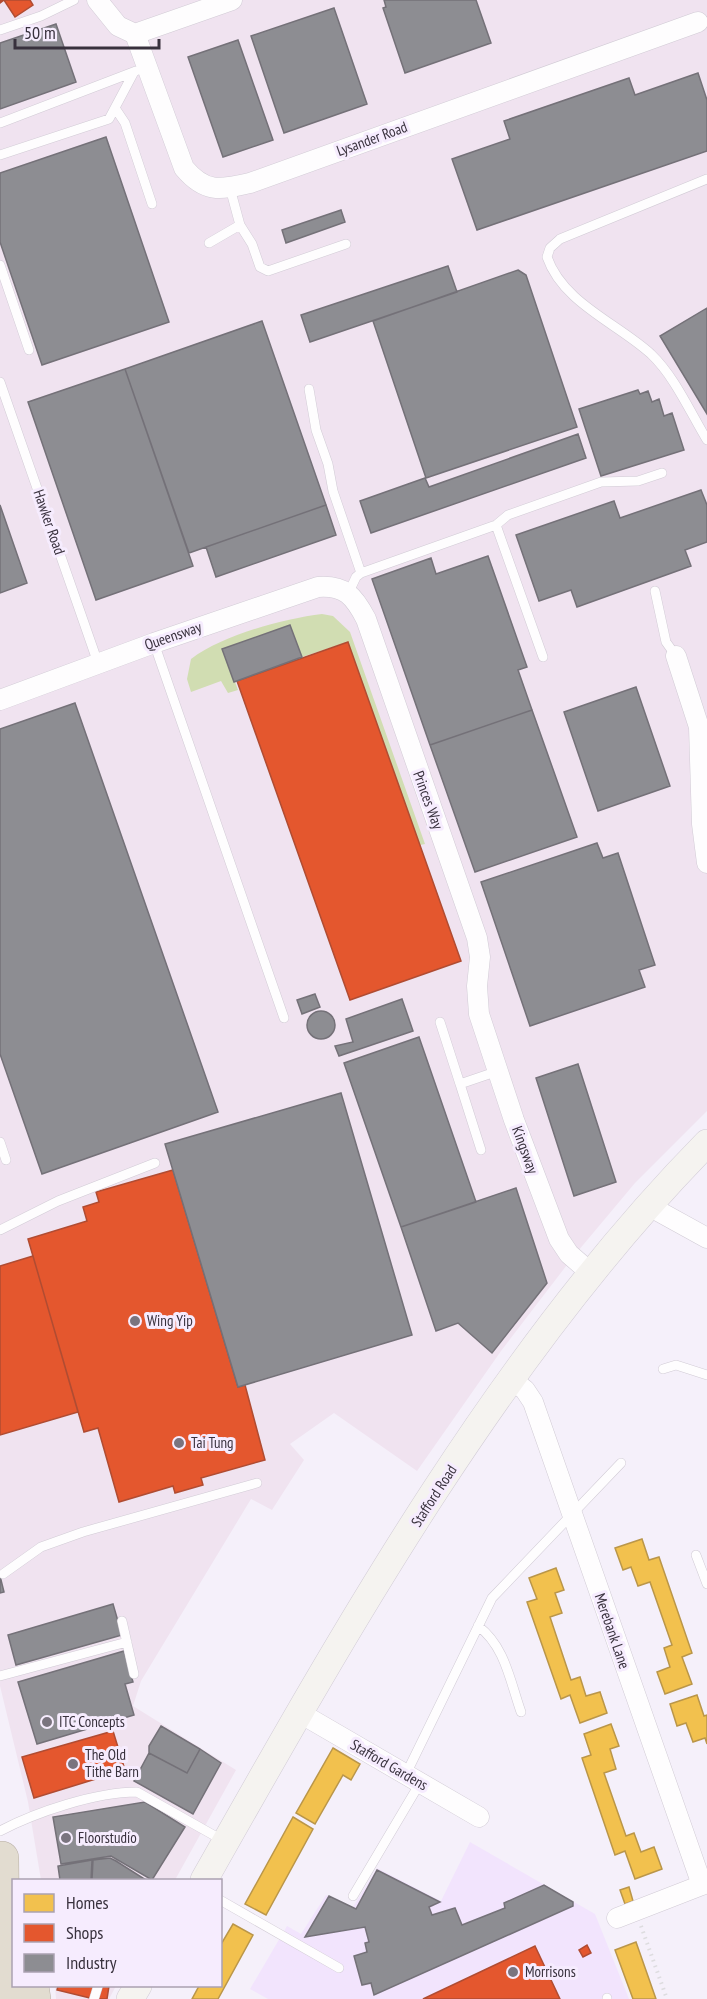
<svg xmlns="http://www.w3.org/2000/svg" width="707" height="1999" font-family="'PT Sans Narrow',sans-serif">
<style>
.built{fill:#f2e4fd}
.industrial{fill:#f0e3f0}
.forest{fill:#d1ddb2}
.homes{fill:#f2c14e;stroke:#ba9649;stroke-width:1.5}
.shops{fill:#e4572e;stroke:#b04c32;stroke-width:1.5}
.industry{fill:#8d8d92;stroke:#747178;stroke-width:1.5}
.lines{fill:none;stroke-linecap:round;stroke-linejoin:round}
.lane-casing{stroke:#d1cbd5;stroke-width:10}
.street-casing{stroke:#d1cbd5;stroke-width:21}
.secondary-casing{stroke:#d1cbd5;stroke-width:28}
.highway-casing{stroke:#b8afa6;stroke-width:34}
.path{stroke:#dddcdf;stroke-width:4;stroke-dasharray:1.5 4.5;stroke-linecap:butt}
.lane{stroke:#fefdfe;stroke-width:9}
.street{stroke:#fefdfe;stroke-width:20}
.secondary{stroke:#f5f3f0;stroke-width:27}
.highway{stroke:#e2dcd0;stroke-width:33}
.poi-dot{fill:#7a747f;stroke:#f6ecfe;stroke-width:2}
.labels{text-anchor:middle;stroke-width:6;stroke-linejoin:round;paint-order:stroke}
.street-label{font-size:15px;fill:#38313d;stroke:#f6ecfe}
.poi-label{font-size:15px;fill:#38313d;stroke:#f6ecfe;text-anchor:start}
</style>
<rect width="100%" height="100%" fill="#f5f0fa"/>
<path class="built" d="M470 1842 595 1914 629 1999H268L250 1989 287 1926 301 1934 326 1895 353 1907 377 1868 441 1901Z"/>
<path class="industrial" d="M0 0H707V1111L635 1183 573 1257 501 1351 417 1471 334 1413 290 1444 304 1460 272 1510 251 1499 141 1681 133 1706 236 1770 175 1880H41L28 1802 0 1686Z
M55 1986H116L109 1999H56Z"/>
<path class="forest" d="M322 614 333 616 350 632 425 844 420 845 348 642 302 657 290 625 223 649 238 690 228 693 221 681 191 692 187 679 191 659C223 635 282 619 322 614Z"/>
<path class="homes" d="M642 1539 649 1560 659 1557 692 1653 682 1657 692 1684 665 1694 657 1672 670 1667 664 1648 672 1645 650 1582 638 1586 631 1567 623 1570 615 1548Z
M556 1568 564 1590 555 1593 562 1613 550 1617 571 1680 580 1677 586 1696 600 1692 607 1713 580 1723 570 1695 561 1699 527 1602 537 1599 529 1578Z
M697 1695 704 1716 707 1715V1744L705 1738 693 1742 686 1723 677 1726 670 1704Z
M611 1724 619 1746 610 1749 616 1769 604 1773 626 1836 634 1833 641 1852 654 1847 662 1869 635 1879 625 1851 615 1855 582 1758 591 1755 584 1734Z
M333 1748 360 1764 351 1780 343 1775 315 1824 296 1813Z
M293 1817 313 1829 266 1915 245 1904Z
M629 1887 633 1901 625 1904 620 1890Z
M233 1924 253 1935 218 1999H192L199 1986H220V1946Z
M636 1942 656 1999H633L615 1950Z"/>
<path class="shops" d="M0 0H30L33 5 15 17 4 0 0 3Z
M348 642 461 961 350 1000 237 681Z
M173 1170 238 1387 245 1385 265 1460 201 1478 203 1485 175 1493 173 1486 119 1502 98 1428 84 1432 28 1239 87 1221 83 1207 99 1202 96 1192Z
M33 1256 78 1412 0 1435V1266Z
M113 1731 125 1770 34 1798 22 1757Z
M587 1945 591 1953 583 1957 579 1950Z
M535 1946 560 1999H423Z
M58 1986H109L107 1999H94L57 1990Z"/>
<path class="industry" d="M384 0H476L491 43 405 73 383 8 386 7Z
M334 8 367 104 284 133 251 36Z
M56 24 76 82 0 109V43Z
M238 40 273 140 223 157 188 57Z
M698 73 707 100V151L477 230 452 159 510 139 504 121 629 78 635 95Z
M106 137 169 322 42 365 0 242V173Z
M341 210 345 222 286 243 282 230Z
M448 266 457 292 310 342 301 315Z
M518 270 526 275 577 427 426 478 373 321Z
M707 308V414L660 336Z
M262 321 326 505 189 553 125 369Z
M125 369 193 566 96 600 28 402Z
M638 390 640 394 648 391 652 402 659 399 664 416 672 413 684 450 601 476 579 409Z
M578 434 586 458 371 533 360 501 425 478 429 487Z
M701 490 707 505V542L685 550 691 566 577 607 571 590 539 601 516 535 614 501 620 518Z
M0 505 27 583 0 593Z
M326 505 336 535 216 577 206 547Z
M488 556 527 667 518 670 532 710 430 745 372 579 431 558 436 574Z
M290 625 302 657 234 682 222 649Z
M636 687 670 786 598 811 564 712Z
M75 703 218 1112 42 1174 0 1054V729Z
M532 710 577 837 475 872 430 745Z
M597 843 603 858 618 853 655 965 639 970 645 987 530 1026 481 882Z
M315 994 320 1007 302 1014 297 1000Z
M402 999 413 1031 339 1056 335 1046 353 1042 346 1019Z
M307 1025a14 14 0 1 1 28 0a14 14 0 1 1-28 0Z
M419 1037 476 1202 401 1227 344 1063Z
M578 1064 616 1182 574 1196 536 1078Z
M341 1093 412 1335 238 1387 165 1144Z
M516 1188 547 1283 492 1353 458 1323 436 1331 401 1227Z
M0 1576 4 1592 0 1593Z
M113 1604 122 1635 16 1665 8 1635Z
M124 1651 133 1682 125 1684 134 1715 37 1744 18 1682Z
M161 1726 200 1749 187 1773 149 1753V1746Z
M200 1749 221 1763 193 1814 134 1781 149 1753 187 1773Z
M145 1802 185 1827 152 1880 111 1856 61 1864 53 1817Z
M110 1858 116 1861 146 1880H92L93 1860Z
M92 1860 91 1880H60L58 1866Z
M377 1870 440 1902 429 1907 432 1915 455 1908 462 1925 505 1908 504 1903 544 1885 573 1902V1906L374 1995 371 1983 362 1985 354 1956 367 1952 365 1943 369 1942 365 1927 305 1937 329 1896 356 1909Z"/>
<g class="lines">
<g class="lane-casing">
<path id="lane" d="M0 30 41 16 74 0
M115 108 125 123 152 204
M0 123 136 71
M0 155 109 119 134 72
M707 179 560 239 550 248 547 257C563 303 617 323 651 354 675 377 690 412 707 440
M230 188 240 225 252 244 260 267 268 271 346 244
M209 243 240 225
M0 265 29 350
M0 382 98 663
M309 389 316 430 328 464 333 491 361 573 356 577 349 592
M496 525 543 657
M361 573 496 525 508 515 601 482 638 481 662 473
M655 591 666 642 676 656
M154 643 284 1018
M440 1022 460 1084 498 1071
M460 1084 481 1150
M0 1142 6 1160
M0 1230 58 1201 155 1163
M663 1369 676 1365 707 1375
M696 1555 707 1584
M3 1574 41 1547 83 1532 257 1483
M122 1621 134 1674
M478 1626C505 1646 510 1681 521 1712
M0 1676 127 1642
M406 1774 492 1598 621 1463
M0 1831C36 1812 96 1792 137 1792L224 1841
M353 1896 420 1783
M220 1900 339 1968
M607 1998V1999
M94 1999 98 1986"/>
</g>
<g class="street-casing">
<path id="street" d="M97 0 118 26 135 34 232 0
M135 34 184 168C205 193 219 190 250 183L698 22
M676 656 699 727 702 824 707 863
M0 700 154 643 318 587C345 585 354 596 366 619L477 938 480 957 477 986 479 1014 514 1120 559 1239 569 1254 592 1274
M649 1206 707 1238
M511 1379 525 1390 533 1402 702 1885 707 1883
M300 1713 479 1817
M617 1918 702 1885"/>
</g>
<g class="secondary-casing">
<path id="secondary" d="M204 1880C347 1627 502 1351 707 1143
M130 1999 138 1986"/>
</g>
<g class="highway-casing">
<path id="highway" d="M2 1858 3 1967 7 1999
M32 1986 34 1999"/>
</g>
<path class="path" d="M641 1926 667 1999"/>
<use href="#lane" class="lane"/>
<use href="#street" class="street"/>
<use href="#secondary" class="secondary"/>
<use href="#highway" class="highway"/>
</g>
<g class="poi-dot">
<circle cx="135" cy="1321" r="6"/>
<circle cx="179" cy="1443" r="6"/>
<circle cx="47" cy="1722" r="6"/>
<circle cx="73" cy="1764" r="6"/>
<circle cx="66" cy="1838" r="6"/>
<circle cx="513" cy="1972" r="6"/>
</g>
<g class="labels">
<g class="street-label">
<text transform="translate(372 139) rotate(-20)" y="5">Lysander Road</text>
<text transform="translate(49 522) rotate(71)" y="5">Hawker Road</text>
<text transform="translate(173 636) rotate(-19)" y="5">Queensway</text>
<text transform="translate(428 800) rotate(70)" y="5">Princes Way</text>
<text transform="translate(525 1150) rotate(70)" y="5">Kingsway</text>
<text transform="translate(434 1496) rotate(-57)" y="5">Stafford Road</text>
<text transform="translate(612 1631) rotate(71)" y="5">Merebank Lane</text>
<text transform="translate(389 1765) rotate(30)" y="5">Stafford Gardens</text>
</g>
<g class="poi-label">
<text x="147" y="1326">Wing Yip</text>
<text x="191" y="1448">Tai Tung</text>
<text x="59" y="1727">ITC Concepts</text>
<text x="85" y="1760">The Old<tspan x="85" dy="17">Tithe Barn</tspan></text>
<text x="78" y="1843">Floorstudio</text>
<text x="525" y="1977">Morrisons</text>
</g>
</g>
<rect x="12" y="1879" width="210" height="108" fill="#f6ecfe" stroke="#aaa1b1" stroke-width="1.5"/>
<rect x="24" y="1894" width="30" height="18" fill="#f2c14e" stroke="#aaa1b1" stroke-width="1.5"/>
<text x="66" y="1909" font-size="18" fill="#38313d">Homes</text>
<rect x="24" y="1924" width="30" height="18" fill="#e4572e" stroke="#aaa1b1" stroke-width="1.5"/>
<text x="66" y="1939" font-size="18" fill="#38313d">Shops</text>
<rect x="24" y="1954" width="30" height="18" fill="#8d8d92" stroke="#aaa1b1" stroke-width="1.5"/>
<text x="66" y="1969" font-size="18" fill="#38313d">Industry</text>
<path d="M15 39v9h144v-9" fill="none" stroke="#38313d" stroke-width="3"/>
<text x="24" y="39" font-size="18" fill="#38313d" stroke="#f6ecfe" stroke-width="4.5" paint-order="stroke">50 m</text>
</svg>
